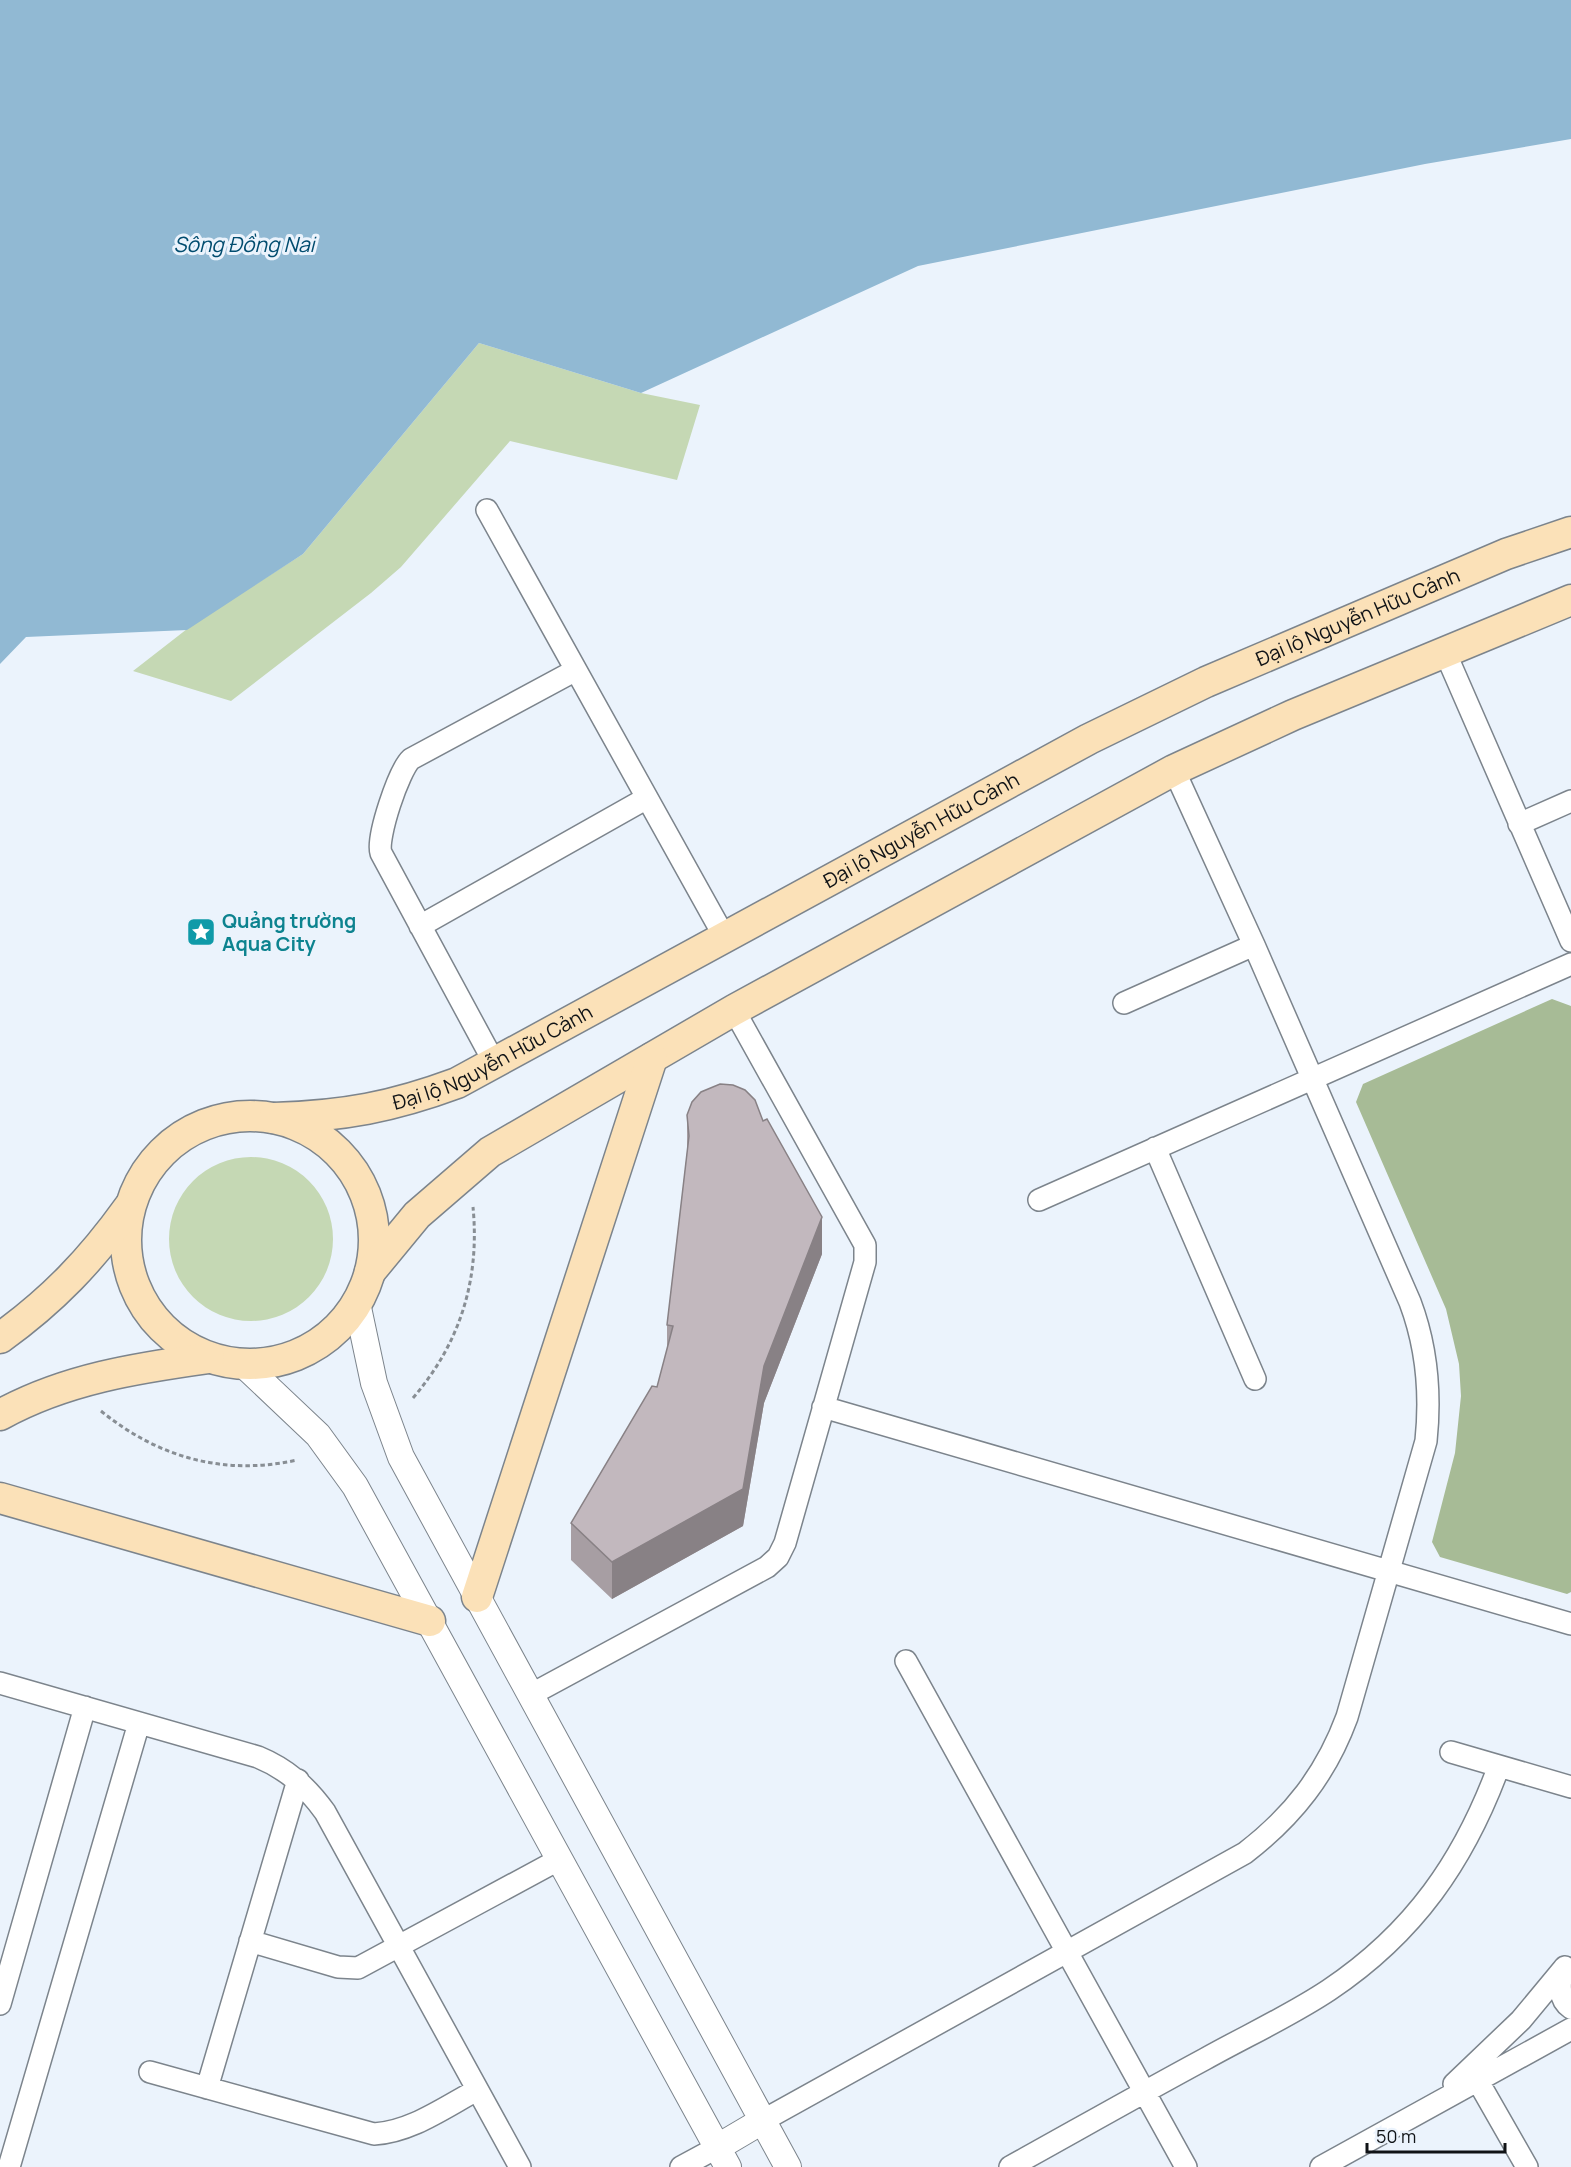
<svg xmlns="http://www.w3.org/2000/svg" width="1571" height="2167" font-family="Manrope,sans-serif">
<style>
.green{fill:#c5d8b4}
.forest{fill:#a7bb96}
.water{fill:#91b9d3}
.lines{fill:none;stroke-linecap:round;stroke-linejoin:round}
.minor-casing{stroke:#7c848c;stroke-width:24}
.tertiary-casing{stroke:#7c848c;stroke-width:28}
.secondary-casing{stroke:#7c848c;stroke-width:33}
.path{stroke:#888e94;stroke-width:3;stroke-dasharray:4.5 3;stroke-linecap:butt}
.minor{stroke:#fff;stroke-width:21}
.tertiary{stroke:#fff;stroke-width:26}
.secondary{stroke:#fbe1b8;stroke-width:30}
.wall{fill:#a79ea3}
.shaded-wall{fill:#888185}
.building{fill:#c2b8be;stroke:#888185;stroke-width:1.5}
.labels{text-anchor:middle;stroke-width:6;stroke-linejoin:round;paint-order:stroke}
.street-label{font-size:20px;fill:#101316;stroke:#ebf3fc}
.culture-label{font-size:20px;font-weight:bold;fill:#0d838f;stroke:#ebf3fc;text-anchor:start}
.water-label{font-size:21px;font-style:italic;fill:#014c6f;stroke:#ebf3fc}
</style>
<rect width="100%" height="100%" fill="#ebf3fc"/>
<path class="green" d="M479 343 641 393 700 405 677 480 510 441 401 567 371 593 231 701 133 671 196 622 303 554Z
M169 1239a82 82 0 1 1 164 0a82 82 0 1 1-164 0Z"/>
<path class="forest" d="M1552 999 1571 1006V1592L1567 1594 1440 1557 1432 1542 1455 1453 1461 1396 1459 1364 1446 1309 1356 1102 1363 1084Z"/>
<path class="water" d="M0 0H1571V139L1425 164 918 266 641 393 479 343 303 554 187 630 26 637 0 664Z"/>
<g class="lines">
<g class="minor-casing">
<path id="minor" d="M487 510 725 938
M1445 652 1571 941
M1519 824 1571 801
M420 926 647 798
M1124 1003 1254 945
M495 1064 381 853C376 838 399 770 411 759L576 670
M1155 1148 1255 1379
M1039 1200 1571 964
M823 1407 1571 1624
M906 1661 1186 2167
M0 1683 258 1757C287 1769 307 1787 325 1812L520 2167
M532 1694 767 1567 778 1557 785 1543 865 1262V1245L734 1010
M1451 1752 1571 1787
M250 1941 338 1967 358 1968 560 1859
M1564 1968C1559 1982 1558 1999 1571 2008
M0 2004 85 1707
M1471 2069 1527 2167
M150 2072 374 2134C411 2132 445 2107 477 2090
M1454 2084 1521 2020 1565 1967
M207 2088 298 1780
M762 2121 1245 1853C1293 1816 1326 1774 1347 1717L1426 1441C1431 1393 1427 1347 1410 1302L1254 945 1174 770
M9 2167 139 1723
M681 2167 718 2147
M1010 2167C1075 2131 1140 2094 1205 2059 1246 2036 1290 2016 1329 1990 1414 1933 1464 1861 1499 1766
M1321 2167 1571 2029"/>
</g>
<g class="tertiary-casing">
<path id="tertiary" d="M357 1303 374 1383 401 1457 788 2167
M243 1364 318 1435 355 1486 728 2167
M718 2147 762 2121"/>
</g>
<g class="secondary-casing">
<g id="secondary">
<circle cx="250" cy="1240" r="124"/>
<path id="s1" d="M274 1118C344 1116 392 1107 457 1083L1089 739 1206 682 1506 554 1571 532"/>
<path d="M370 1272 417 1215 490 1152 734 1010 1174 770 1293 715 1571 600"/>
<path d="M0 1338C53 1300 91 1260 129 1207"/>
<path d="M0 1415C65 1379 137 1368 209 1358"/>
<path d="M0 1498 430 1621"/>
<path d="M477 1597 652 1058"/>
</g>
</g>
<path class="path" d="M413 1398C460 1343 480 1280 473 1207
M101 1411C159 1458 224 1476 297 1460"/>
<use href="#minor" class="minor"/>
<use href="#tertiary" class="tertiary"/>
<use href="#secondary" class="secondary"/>
</g>
<path class="wall" d="M687 1115 822 1254 764 1403 743 1526 612 1599 571 1560V1523L657 1387 667 1350V1325L687 1152Z"/>
<path class="shaded-wall" d="M822 1217V1254L764 1403 743 1526 612 1599V1562L764 1366Z"/>
<path class="building" d="M720 1084 733 1085 745 1090 755 1100 763 1121 767 1119 822 1217 764 1366 743 1489 612 1562 571 1523 652 1386 657 1387 673 1326 667 1325 689 1136 687 1115 692 1102 701 1092Z"/>
<defs>
<g id="sight-square" transform="scale(1.5)"><rect x="-9" y="-9" width="18" height="18" rx="4" fill="#0f9aa8" stroke="#ebf3fc"/><path d="M0-6L1.8-2.2L6-1.7L2.9 1.2L3.7 5.4L0 3.3L-3.7 5.4L-2.9 1.2L-6-1.7L-1.8-2.2Z" fill="#fff"/></g>
</defs>
<g fill-rule="evenodd">
<use href="#sight-square" x="201" y="932"/>
</g>
<g class="labels">
<g class="street-label">
<text dy="7" stroke="none"><textPath href="#s1" startOffset="1202">Đại lộ Nguyễn Hữu Cảnh</textPath></text>
<text dy="7" stroke="none"><textPath href="#s1" startOffset="716">Đại lộ Nguyễn Hữu Cảnh</textPath></text>
<text dy="7" stroke="none"><textPath href="#s1" startOffset="230">Đại lộ Nguyễn Hữu Cảnh</textPath></text>
</g>
<g class="culture-label">
<text x="222" y="928">Quảng trường<tspan x="222" dy="23">Aqua City</tspan></text>
</g>
<g class="water-label">
<text x="244" y="252">Sông Đồng Nai</text>
</g>
</g>
<path d="M1367 2143v9h138v-9" fill="none" stroke="#101316" stroke-width="3"/>
<text x="1376" y="2143" font-size="18" fill="#101316" stroke="#ebf3fc" stroke-width="4.5" paint-order="stroke">50 m</text>
</svg>
